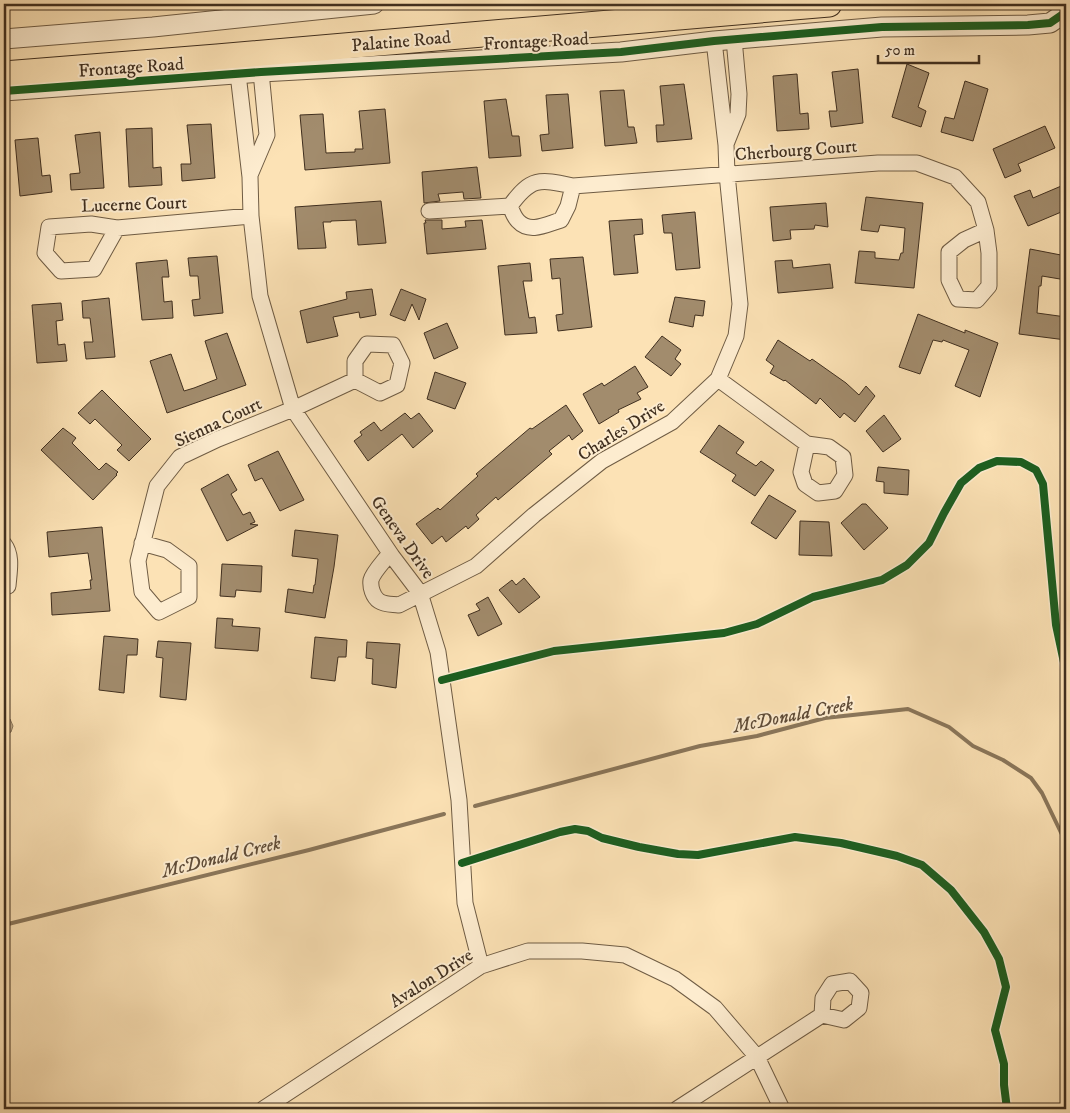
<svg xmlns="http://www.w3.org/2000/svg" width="1070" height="1113" font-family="'IM FELL DW Pica',serif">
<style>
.water{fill:#bca582;stroke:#8a765a}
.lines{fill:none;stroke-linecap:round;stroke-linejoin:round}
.stream{stroke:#8a765a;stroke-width:4}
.building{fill:#a28c6d;stroke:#402f1f}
.minor-casing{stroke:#6f5c44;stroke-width:17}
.tertiary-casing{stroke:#6f5c44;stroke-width:21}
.trunk-casing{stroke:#402f1f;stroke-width:27}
.minor{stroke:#fdeccf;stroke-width:15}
.tertiary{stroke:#fdeccf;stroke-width:19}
.trunk{stroke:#fce2b5;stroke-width:25}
.cycleway-casing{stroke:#fdeccf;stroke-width:11}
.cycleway{stroke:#1b5e20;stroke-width:8}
.labels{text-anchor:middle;stroke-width:4;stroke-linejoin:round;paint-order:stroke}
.street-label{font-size:18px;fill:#402f1f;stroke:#fdeccf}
.water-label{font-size:19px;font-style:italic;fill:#5f4c38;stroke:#fdeccf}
</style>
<rect width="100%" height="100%" fill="#fce2b5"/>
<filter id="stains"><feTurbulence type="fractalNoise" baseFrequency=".004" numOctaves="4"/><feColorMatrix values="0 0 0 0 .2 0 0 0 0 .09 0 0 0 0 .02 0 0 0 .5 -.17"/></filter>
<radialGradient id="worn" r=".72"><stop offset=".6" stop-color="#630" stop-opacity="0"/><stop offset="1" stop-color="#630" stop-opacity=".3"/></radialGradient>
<path class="water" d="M4 717 10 719 13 726 11 732 4 735Z"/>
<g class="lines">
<path class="stream" d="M475 806 700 746 757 736 825 718 908 709 949 727 973 746 1003 760 1031 778 1042 793 1066 843
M4 925 309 850 444 814"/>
</g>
<path class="building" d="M907 64 929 73 918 107 926 111 921 127 892 117Z
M858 69 863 123 831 127 829 111H837L832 72Z
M797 74 800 114 808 113 809 129 777 131 773 76Z
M965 81 988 89 973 141 941 132 945 117 954 119Z
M684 84 692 139 657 142 656 125H664L660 86Z
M624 90 628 127H634L637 143 605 146 600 91Z
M568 94 573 148 542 151 540 135 549 134 546 95Z
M506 99 512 136H519L521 156 489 158 484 101Z
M385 109 390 163 305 170 300 115 323 114 326 153 355 152V149H363L359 111Z
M211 124 215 178 182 181 181 164H191L187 125Z
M1045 126 1055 148 1018 164 1021 171 1005 178 993 149Z
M152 128 153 168 161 167 162 185 129 187 126 129Z
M100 132 104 188 71 190 70 174 80 173 75 135Z
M38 138 42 176 50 175 52 192 20 196 15 140Z
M477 167 481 198 464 199 463 192 438 194 440 201 424 203 422 172Z
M1066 184V210L1028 226 1014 196 1030 190 1033 198Z
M866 197 923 203 914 288 855 283 859 251 875 252V258L899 260 901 253H903L905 228 880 225 878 232 861 230Z
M381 201 386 243 358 245 356 220 331 221V222H323L326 248 298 249 295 207Z
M826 203 828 227 815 225 814 229 790 230 791 239 773 241 770 207Z
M695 212 700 268 676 270 672 233H664L662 215Z
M642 219 643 234 634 235 638 273 614 275 609 221Z
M425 220H442V229L466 227 465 221 482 220 486 249 427 254 424 223H426Z
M1030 249 1066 256V280L1042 276 1041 286H1039L1037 313 1066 317V340L1019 334Z
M217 256 223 313 194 316 192 300 200 299 198 276H190L188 258Z
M583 257 592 327 558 331 556 315 563 314 560 278 552 279 550 259Z
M167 260 169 277H162L164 302 172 301 173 318 142 320 136 263Z
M792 260 793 268 830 264 833 288 778 293 775 261Z
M530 263 532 281H523L529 318 535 317 537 333 505 335 498 266Z
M372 289 376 315 360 318 359 312 333 317 338 336 307 343 300 311 347 299 346 292Z
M401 289 426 299 419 320 412 304 405 321 390 315Z
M675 297 705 301 703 316 695 315 693 327 669 322Z
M109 298 115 357 86 359 84 342H93L90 318H83L82 301Z
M61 303 63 320 56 321 58 345 65 344 67 361 37 363 32 305Z
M918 314 965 333V330L998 343 980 397 955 386 969 350 943 340 942 342 933 340 920 374 899 367Z
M447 323 458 348 434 359 424 333Z
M227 333 246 385 167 413 150 361 171 354 184 391 194 388 217 379 205 341Z
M662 336 681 350 675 359 681 364 671 376 645 357Z
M778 340 810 361 812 359 846 383 859 395 866 386 875 396 855 422 844 413 840 418 820 398 816 404 785 380 784 381 770 373 774 366 766 360Z
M635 366 648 387 637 393 641 399 618 410 619 412 599 424 583 394 602 383 604 386Z
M435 372 466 383 455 409 427 399Z
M102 390 151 439 129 461 117 450 122 445 95 419 90 424 78 413Z
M566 405 583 431 572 440 569 435 549 451 552 454 498 500 496 497 476 515 479 519 468 529 466 526 446 542 442 536 432 544 416 524 438 508 440 510 478 476 476 474 530 428 532 429Z
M405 413 411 419 419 413 433 431 413 448 402 434 368 461 354 441 362 435 360 432 374 422 381 431Z
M884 415 901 439 883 452 866 431Z
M719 425 744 442 736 453 756 466 761 461 774 470 755 496 732 481 736 475 700 452Z
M63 428 76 438 72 443 99 470 106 463 118 472 116 474 117 475 93 500 41 450Z
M278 451 304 500 280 511 262 478 255 481 248 465Z
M878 467 909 470 908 495 884 493V482L876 481Z
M228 474 237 490 231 494 243 515 250 512 255 522 250 524 258 525 227 541 201 489Z
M769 495 796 511 776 539 751 523Z
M862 504H866L888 528 864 550 841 523Z
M800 521 829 522 832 556 799 555Z
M102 527 110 611 52 615 51 593 91 589 90 580H92L88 553 49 557 47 532Z
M295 530 338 535 334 567 325 618 285 612 288 589 313 593 314 585H315L318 559 292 556Z
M222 564 262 566 261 592 236 590 235 597 220 596Z
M524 578 540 597 519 613 499 590 512 580 516 585Z
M488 597 502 624 478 636 468 615 480 610 476 604Z
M217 618 233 619 232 626 260 628 258 651 215 648Z
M104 636 138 639 137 655H127L124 693 99 690Z
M315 637 347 640 346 657H338L335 681 311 678Z
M158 641 191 643 186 700 160 697 163 658 156 657Z
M367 642 400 644 396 688 372 684 373 659 366 658Z"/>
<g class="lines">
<g class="minor-casing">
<path id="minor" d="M238 74 250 177 251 216 260 296 293 409 392 556 420 593 438 652 459 800 465 903 481 966
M726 144 738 114 739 94 734 39
M250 175 267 135 261 72
M510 206C512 211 514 217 518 221 530 234 547 224 561 220L568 206 573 186
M429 211 510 206C531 177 539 179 573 186L878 163H917L955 177 978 202 986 230 989 253V286L977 300 958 299 949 280V252L964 240 986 230
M117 228 94 269 61 271 45 253 49 227 91 224 117 228 251 216
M367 344 393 345 402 363 397 385 380 393 355 380V361Z
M718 379 807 444 829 447 843 457 845 475 835 491 818 493 805 484 801 472 807 444
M142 543 167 550 189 566V597L159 612 142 592 138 561 157 486 180 457 218 439 293 409 355 380
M4 544C13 556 9 572 8 586
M390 553C385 560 373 572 371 580 370 587 373 597 379 601 385 605 393 604 399 605L476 566 534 515 602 461 672 422 718 379 736 336 740 304 727 174 726 145 714 41
M850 981 861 993 859 1008 844 1020 822 1015 823 998 832 984Z
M263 1109 481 966 528 951H582L625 955 675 979 715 1008 757 1057 782 1109
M677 1109 822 1015"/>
</g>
<g class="tertiary-casing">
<path id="tertiary" d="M4 39 153 27 374 4
M4 91 261 72 621 52 714 41 882 27 1028 25 1050 23 1066 12"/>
</g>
<g class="trunk-casing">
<path id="trunk" d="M4 74 217 57 829 4"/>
</g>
<use href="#minor" class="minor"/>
<use href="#tertiary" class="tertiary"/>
<use href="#trunk" class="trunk"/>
<g class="cycleway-casing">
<path id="cycleway" d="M4 91 261 72 621 52 714 41 882 27 1028 25 1050 23 1066 12
M442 680 554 651 724 633 757 624 813 597 882 580 907 565 929 543 944 513 961 483 979 468 997 461 1021 462 1036 470 1043 484 1056 625 1066 672
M462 863 560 832 575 829 588 831 602 838 639 847 678 854 698 855 795 837 841 843 897 856 922 865 951 890 984 932 999 959 1006 987 995 1030 1004 1064V1085L1007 1109"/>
</g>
<use href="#cycleway" class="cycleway"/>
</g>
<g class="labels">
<g class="street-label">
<text transform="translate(401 41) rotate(-5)" y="6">Palatine Road</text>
<text transform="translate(536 41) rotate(-3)" y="6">Frontage Road</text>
<text transform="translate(131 67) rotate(-4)" y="6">Frontage Road</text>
<text transform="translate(796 150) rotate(-4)" y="6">Cherbourg Court</text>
<text transform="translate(134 204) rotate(-2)" y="6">Lucerne Court</text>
<text transform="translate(218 422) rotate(-25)" y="6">Sienna Court</text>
<text transform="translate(621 430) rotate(-32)" y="6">Charles Drive</text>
<text transform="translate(403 537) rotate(55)" y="6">Geneva Drive</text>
<text transform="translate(431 978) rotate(-32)" y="6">Avalon Drive</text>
</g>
<g class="water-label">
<text transform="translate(793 714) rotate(-11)" y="7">McDonald Creek</text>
<text transform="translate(221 856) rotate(-14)" y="7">McDonald Creek</text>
</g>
</g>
<rect width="1070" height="1113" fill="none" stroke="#fce2b5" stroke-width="20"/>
<rect x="5" y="5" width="1060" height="1103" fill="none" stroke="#402f1f" stroke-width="2.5"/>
<rect x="10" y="10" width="1050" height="1093" fill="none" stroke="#402f1f"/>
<path d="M878 55v8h101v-8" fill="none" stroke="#402f1f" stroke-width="2.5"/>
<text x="885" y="55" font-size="15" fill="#402f1f" stroke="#fdeccf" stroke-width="4" paint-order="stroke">50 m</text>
<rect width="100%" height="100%" filter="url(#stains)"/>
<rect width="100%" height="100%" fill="url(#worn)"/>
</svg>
